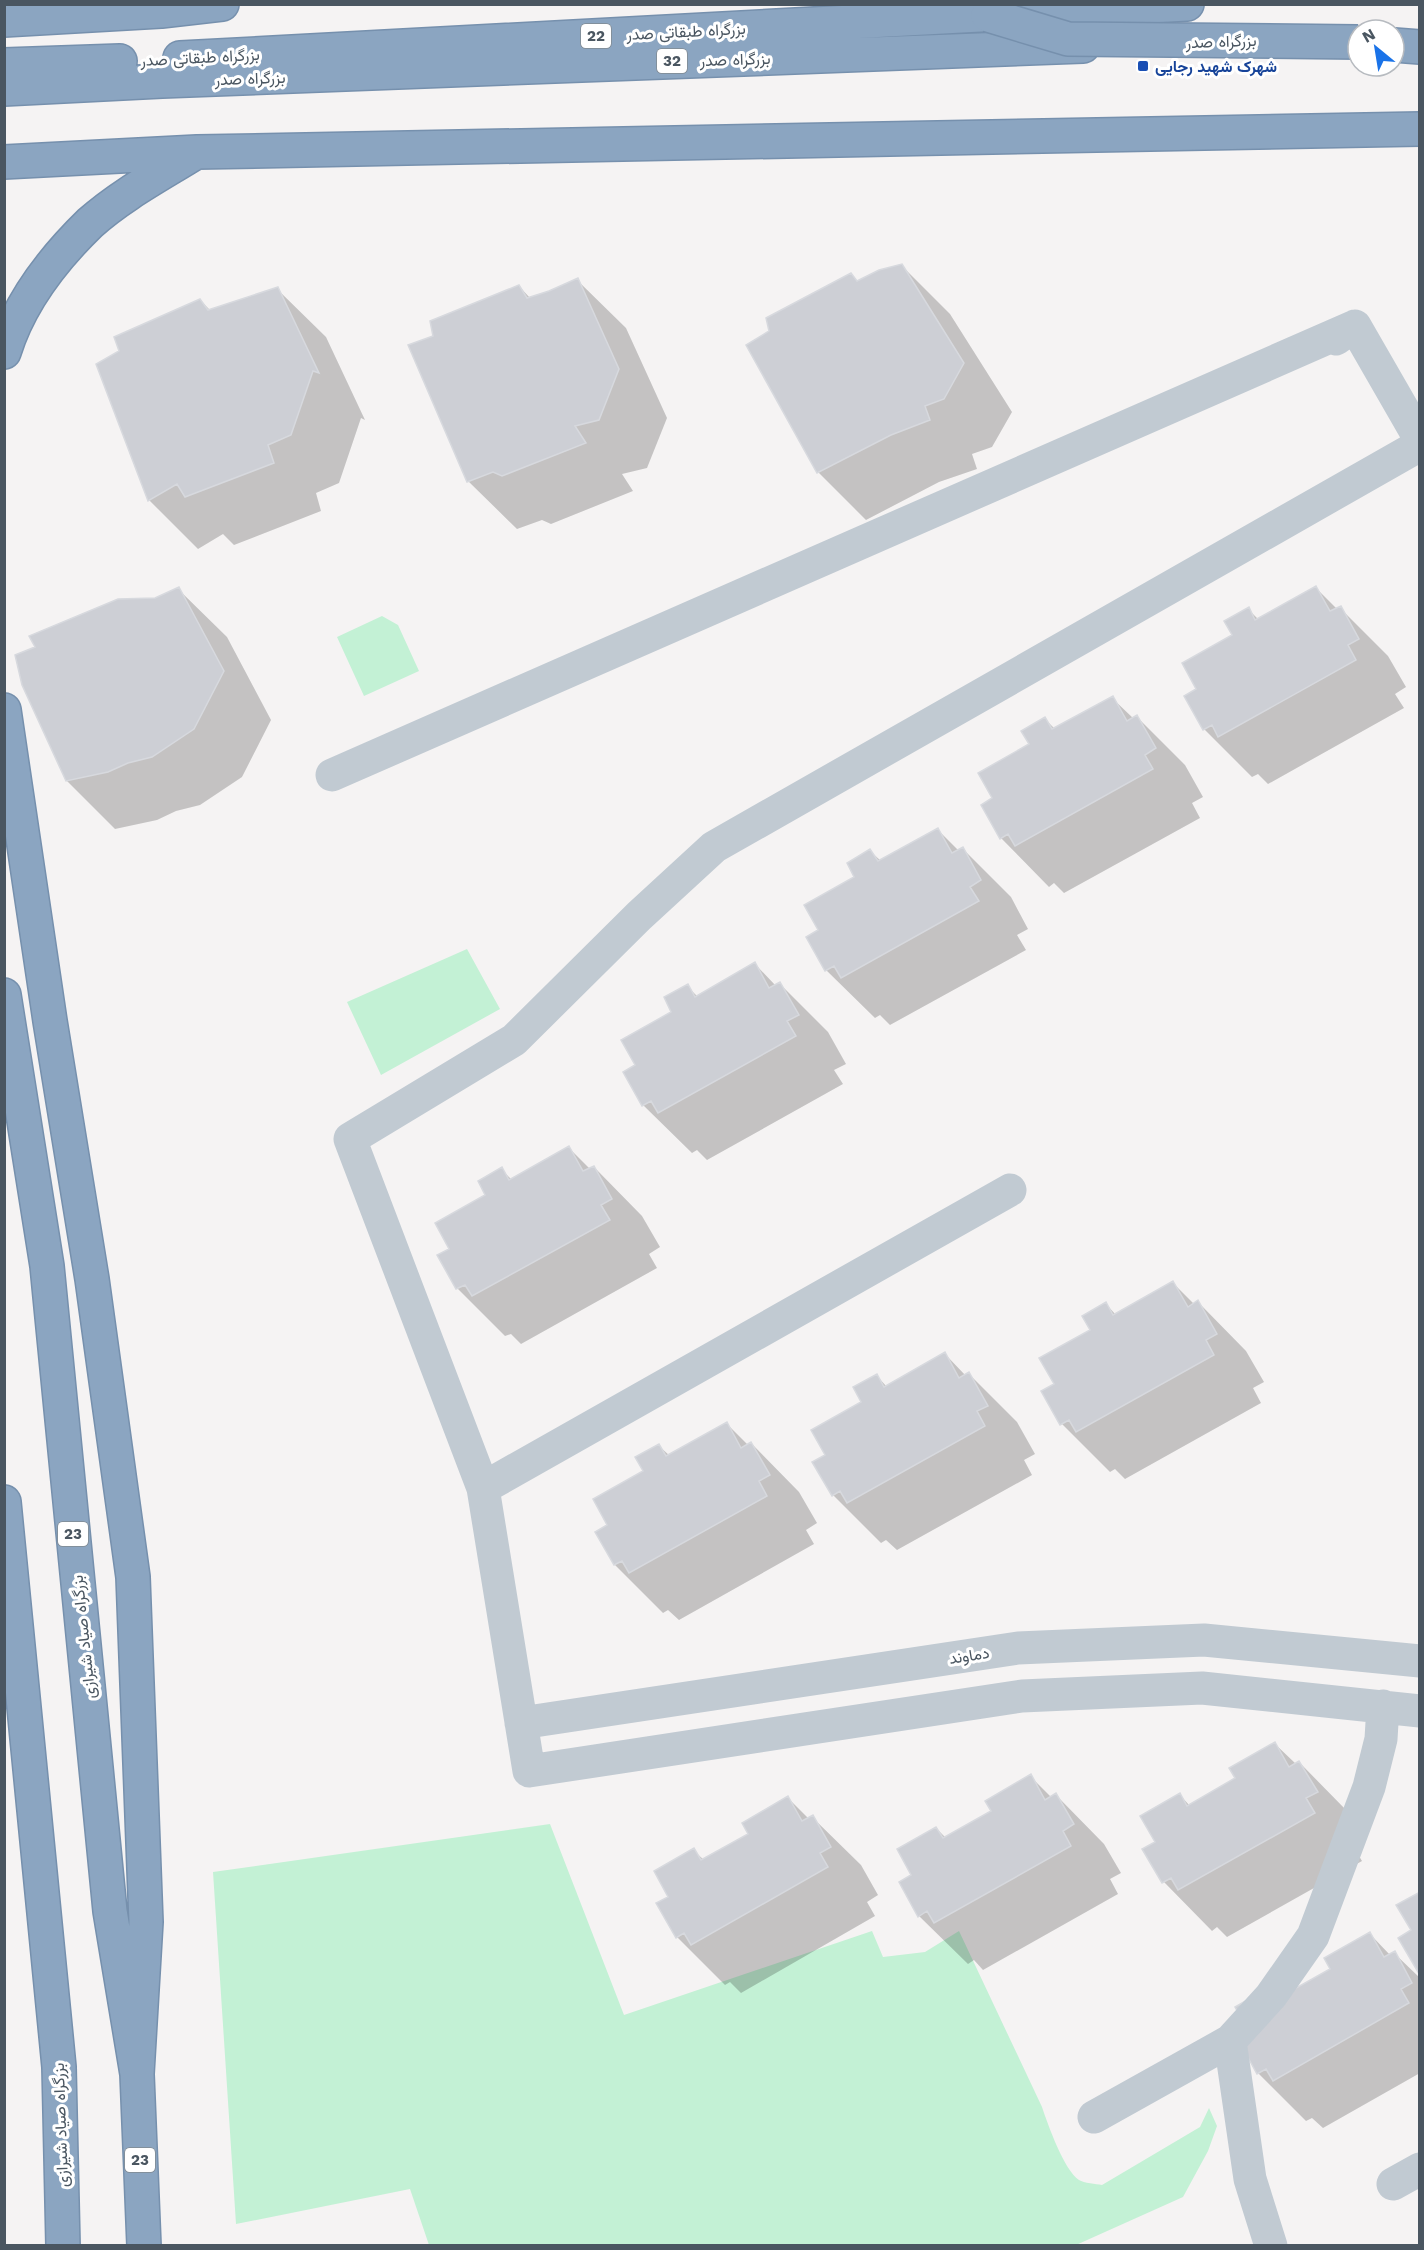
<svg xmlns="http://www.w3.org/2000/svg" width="1424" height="2250" font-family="'Work Sans',Vazirmatn,sans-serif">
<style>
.green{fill:#c3f1d5}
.shadow{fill:#0003}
.building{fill:#cdcfd5;stroke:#d7d9de;stroke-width:1.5}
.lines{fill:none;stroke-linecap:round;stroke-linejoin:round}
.highway-casing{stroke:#7690ad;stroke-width:36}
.street{stroke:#c1cad2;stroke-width:33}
.highway{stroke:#8ba5c1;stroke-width:33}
.highway-bridge-casing{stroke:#7690ad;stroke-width:36;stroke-linecap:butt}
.highway-bridge{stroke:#8ba5c1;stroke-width:33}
.transit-dot{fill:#1a4fb4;stroke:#fff;stroke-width:2}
.labels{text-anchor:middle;stroke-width:6;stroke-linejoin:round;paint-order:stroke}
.shield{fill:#fff;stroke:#808990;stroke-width:1.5}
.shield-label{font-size:15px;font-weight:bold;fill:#4a5661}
.street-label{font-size:16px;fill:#4a5661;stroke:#fff}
.transit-label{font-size:16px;font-weight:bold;fill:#164399;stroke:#fff;text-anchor:start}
</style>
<rect width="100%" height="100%" fill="#f5f3f3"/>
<path class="green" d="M382 616 398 625 419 671 364 696 337 637Z
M467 949 500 1009 381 1075 347 1002Z
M550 1824 624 2015 872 1931 883 1957 925 1952 959 1931 1042 2107C1048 2125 1064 2170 1079 2180 1084 2183 1096 2184 1102 2185L1200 2127 1209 2108 1217 2126 1208 2151 1183 2197 1076 2245H429L410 2189 236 2224 213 1872Z"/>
<path class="shadow" d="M901 265 950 314 1012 412 992 447 972 454 977 469 939 482 866 520 818 472 851 275 858 282Z
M577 280 626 328 667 418 647 468 622 474 633 491 551 524 542 520 517 529 468 481 435 337 519 286 530 298Z
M277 289 326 337 365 420 361 418 339 483 316 493 321 511 234 545 223 534 198 549 149 500 98 365 200 300 211 311Z
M1316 588 1337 609 1340 608 1388 656 1406 687 1395 694 1404 708 1268 784 1258 774 1252 777 1204 729 1198 689 1234 635 1248 609 1259 620Z
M178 589 227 637 271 720 242 777 200 805 176 811 157 820 115 829 67 781 155 599Z
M1112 698 1134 719 1137 717 1185 765 1203 797 1192 803 1200 818 1064 893 1054 883 1049 887 1001 838 994 799 1031 745 1045 719 1055 729Z
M938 830 959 851 963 849 1011 897 1028 929 1017 935 1026 950 890 1025 880 1015 875 1018 826 970 808 938 820 931 856 877 870 851 881 861Z
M755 964 776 986 780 984 828 1032 846 1064 834 1070 843 1084 707 1160 697 1150 692 1153 643 1105 637 1066 673 1012 687 986 698 997Z
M569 1148 590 1169 594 1167 642 1216 660 1247 649 1254 657 1268 521 1344 511 1334 505 1336 457 1288 452 1250 487 1196 501 1169 512 1180Z
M1173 1283 1195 1305 1198 1302 1246 1351 1264 1382 1253 1388 1261 1403 1125 1479 1115 1469 1110 1472 1062 1424 1056 1385 1092 1331 1106 1304 1116 1315Z
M945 1354 966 1376 969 1374 1017 1422 1035 1454 1024 1460 1032 1475 897 1550 886 1540 881 1543 833 1495 827 1456 863 1402 877 1376 887 1387Z
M727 1424 748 1445 751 1443 799 1492 817 1523 806 1530 814 1544 679 1620 668 1610 663 1613 615 1565 597 1532 609 1526 645 1472 659 1446 670 1456Z
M1275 1744 1296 1764 1299 1762 1347 1811 1353 1846 1362 1861 1227 1937 1217 1927 1212 1931 1164 1882 1144 1849 1157 1842 1180 1795 1190 1806 1237 1779Z
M1030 1776 1052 1798 1056 1795 1104 1844 1121 1873 1110 1879 1118 1894 983 1970 974 1960 968 1964 919 1916 913 1875 936 1828 946 1838 993 1812Z
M788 1798 809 1819 812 1817 861 1865 878 1895 867 1902 875 1916 741 1993 730 1982 725 1985 677 1937 670 1898 693 1850 704 1860 750 1834Z
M1370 1934 1390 1955 1394 1953 1420 1978V2073L1323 2128 1312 2118 1306 2121 1258 2073 1285 1996 1332 1970Z"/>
<path class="building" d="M902 264 964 363 944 399 925 406 930 420 891 435 817 473 746 345 769 331 766 318 851 273 857 281 879 270Z
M578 278 619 369 599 420 575 426 586 443 502 476 493 472 467 482 408 345 433 336 430 321 519 285 527 298 549 291Z
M278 287 319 373 313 371 291 435 268 445 274 463 185 497 177 484 148 501 96 364 119 351 114 337 200 299 208 310Z
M1316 586 1330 611 1341 606 1359 639 1348 645 1356 660 1218 737 1212 725 1203 730 1184 696 1196 689 1182 663 1232 635 1224 621 1249 607 1255 620Z
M179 587 224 671 194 729 152 757 128 763 108 772 66 781 22 685 15 655 35 647 29 636 118 599 155 598Z
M1113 696 1127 721 1137 715 1156 748 1145 755 1153 769 1015 846 1008 834 1000 839 981 805 992 798 978 773 1029 744 1021 731 1045 717 1052 729Z
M938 828 952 853 963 847 981 880 970 887 979 901 841 978 834 966 825 971 806 937 818 930 804 905 854 877 847 863 870 849 878 861Z
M755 962 769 988 780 982 799 1015 787 1021 796 1036 658 1113 651 1101 642 1106 623 1072 635 1065 621 1040 671 1012 664 997 688 984 695 997Z
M569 1146 583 1171 594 1166 612 1199 601 1205 610 1220 472 1296 465 1285 456 1289 437 1255 449 1249 435 1223 485 1195 478 1181 502 1167 509 1180Z
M1173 1281 1188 1307 1198 1300 1217 1334 1206 1340 1214 1355 1076 1432 1069 1420 1060 1425 1041 1391 1054 1384 1039 1358 1090 1330 1082 1316 1106 1302 1113 1315Z
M945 1352 959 1378 969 1372 988 1406 977 1411 985 1426 847 1503 840 1491 832 1496 812 1462 825 1455 811 1430 861 1402 853 1387 877 1374 884 1387Z
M727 1422 741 1448 751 1442 770 1475 759 1481 767 1496 629 1573 622 1561 614 1565 595 1532 607 1525 593 1499 643 1471 635 1457 659 1444 666 1456Z
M1275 1742 1289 1767 1299 1761 1318 1792 1306 1798 1315 1813 1178 1890 1171 1878 1162 1883 1142 1849 1155 1842 1140 1816 1180 1793 1187 1806 1235 1778 1229 1768Z
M1031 1774 1045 1800 1056 1793 1074 1824 1063 1831 1071 1846 934 1923 927 1911 918 1917 899 1882 911 1875 897 1849 936 1827 943 1838 991 1811 985 1801Z
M788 1796 802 1821 813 1815 831 1847 820 1853 828 1867 691 1945 684 1933 676 1938 656 1903 668 1897 654 1871 694 1848 701 1860 748 1834 742 1823Z
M1420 1892V1971L1418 1972 1398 1938 1411 1930 1396 1905Z
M1370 1932 1384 1957 1395 1951 1412 1983 1401 1989 1409 2003 1273 2081 1266 2069 1257 2074 1238 2039 1250 2033 1235 2007 1275 1984 1282 1996 1330 1969 1324 1958Z"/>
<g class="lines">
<g class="highway-casing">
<path id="highway" d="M4 20 161 11 222 4
M1394 45 1420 47
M180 58 1187 4
M4 65 120 61
M4 89 162 81 1083 46
M4 162 197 152 1420 129
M4 352C19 303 54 258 90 223 120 196 159 175 193 154
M4 710 50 1021 92 1279 133 1577 146 1922 137 2074
M4 995 47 1266 110 1911 137 2074 144 2246
M4 1502 59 2067 63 2246"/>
</g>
<path class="street" d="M1336 339 1355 326 1420 439
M1420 445 714 847 639 916 514 1040 350 1139 483 1488 529 1771 1022 1696 1202 1688 1420 1711
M332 775 1355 326
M483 1488 1010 1190
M521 1723 1018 1648 1204 1640 1420 1661
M1230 2041 1250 2179 1271 2246
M1094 2117 1230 2041 1271 1996 1313 1936 1369 1787 1381 1739 1383 1706
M1393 2184 1420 2169"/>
<use href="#highway" class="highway"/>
<g class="highway-bridge-casing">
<path id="highway-bridge" d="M988 15 1068 39 1358 42"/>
</g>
<use href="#highway-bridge" class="highway-bridge"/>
</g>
<rect class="transit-dot" x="1137" y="60" width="12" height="12" rx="3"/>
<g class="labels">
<g class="shield">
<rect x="581" y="24" width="30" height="24" rx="4.5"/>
<rect x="657" y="49" width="30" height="24" rx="4.5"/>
<rect x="58" y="1522" width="30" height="24" rx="4.5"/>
<rect x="125" y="2148" width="30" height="24" rx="4.5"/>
</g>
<g class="shield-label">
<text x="596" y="41">22</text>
<text x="672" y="66">32</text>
<text x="73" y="1539">23</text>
<text x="140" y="2165">23</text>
</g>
<g class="street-label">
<text transform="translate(686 31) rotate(-3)" y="6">بزرگراه طبقاتی صدر</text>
<text transform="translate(1221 41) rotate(-2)" y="6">بزرگراه صدر</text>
<text transform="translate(200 57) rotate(-3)" y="6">بزرگراه طبقاتی صدر</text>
<text transform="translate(735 59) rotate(-2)" y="6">بزرگراه صدر</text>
<text transform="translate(250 78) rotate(-2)" y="6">بزرگراه صدر</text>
<text transform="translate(83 1637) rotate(-96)" y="6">بزرگراه صیاد شیرازی</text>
<text transform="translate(969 1655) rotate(-9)" y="6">دماوند</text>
<text transform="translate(60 2125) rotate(-92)" y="6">بزرگراه صیاد شیرازی</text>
</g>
<g class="transit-label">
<text x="1155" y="72">شهرک شهید رجایی</text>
</g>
</g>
<rect width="1424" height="2250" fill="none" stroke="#4a5661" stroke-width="12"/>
<g transform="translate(1376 48) rotate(330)"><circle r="28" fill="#ffffff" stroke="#b7bbc0" stroke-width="1.5"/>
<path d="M0-4.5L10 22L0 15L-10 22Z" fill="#1a73e8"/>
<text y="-9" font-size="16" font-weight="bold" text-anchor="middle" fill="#4a5661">N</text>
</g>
</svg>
